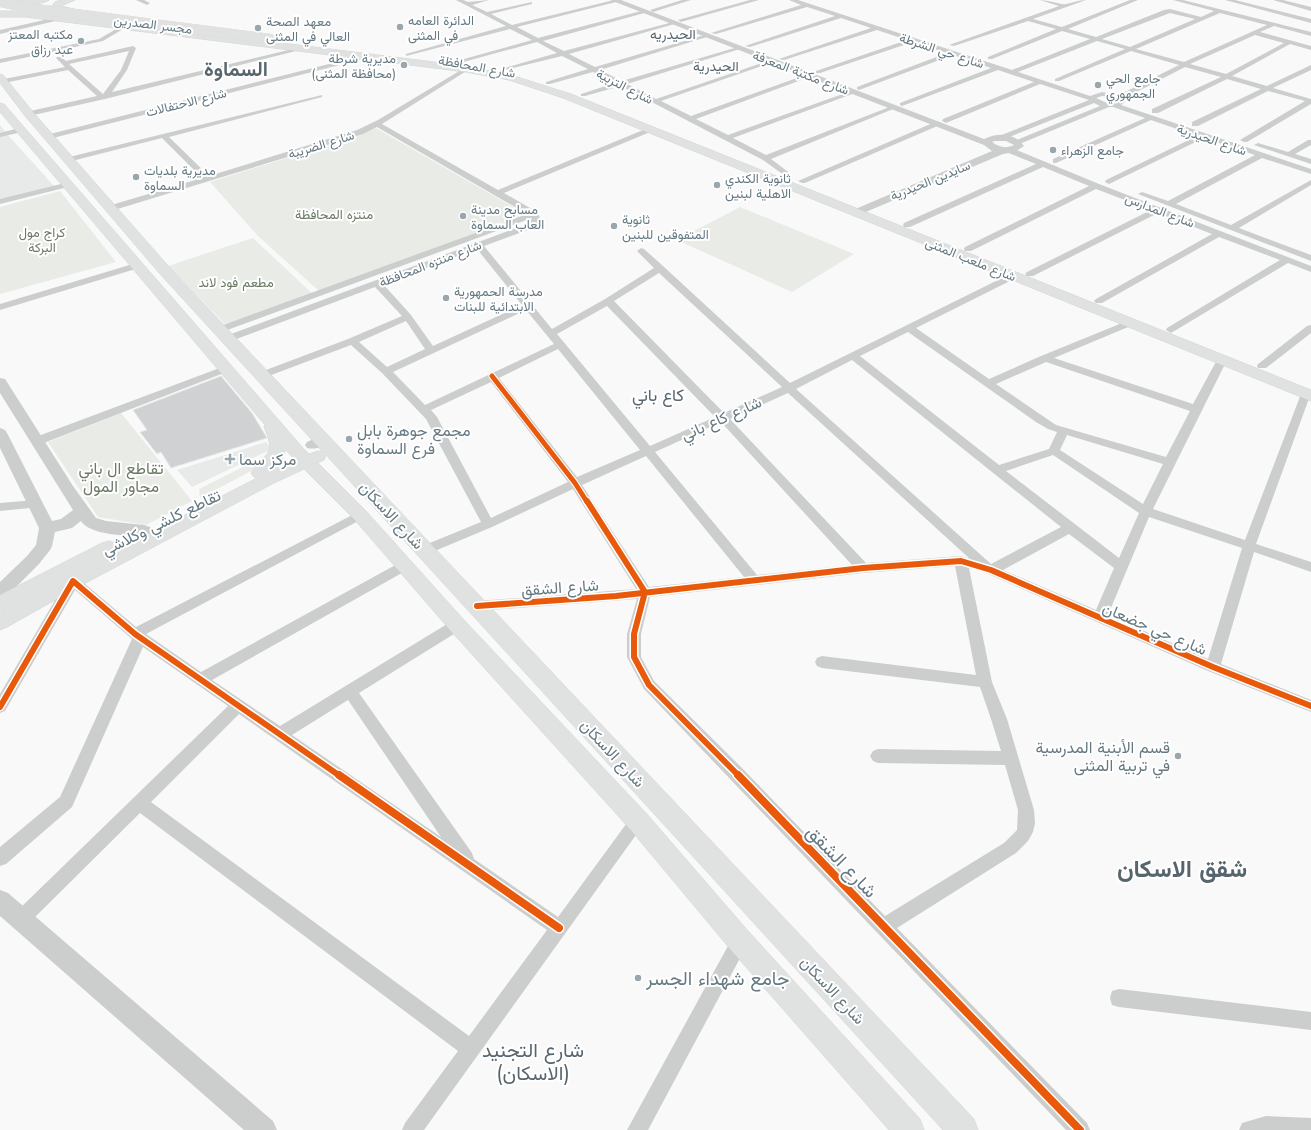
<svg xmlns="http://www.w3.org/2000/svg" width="1311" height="1130" font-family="Jost,Vazirmatn,sans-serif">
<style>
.built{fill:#e8eae9}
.green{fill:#e8ebe6}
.building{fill:#cfd1d2;stroke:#e8e8e8}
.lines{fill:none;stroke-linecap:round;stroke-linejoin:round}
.secondary-casing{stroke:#d5d6d7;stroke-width:1}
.minor{fill:#cccece;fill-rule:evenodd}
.tertiary{fill:#cccece;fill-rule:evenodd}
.secondary{fill:#e0e1e1;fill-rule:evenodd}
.secondary-bridge-casing{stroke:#d5d6d7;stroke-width:10;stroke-linecap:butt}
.secondary-bridge{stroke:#e0e1e1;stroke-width:10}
.cycleway-far2-casing{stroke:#fff;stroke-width:7}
.cycleway-far1-casing{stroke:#fff;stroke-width:9}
.cycleway-casing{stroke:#fff;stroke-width:11}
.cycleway-far2{stroke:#e8590c;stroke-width:5}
.cycleway-far1{stroke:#e8590c;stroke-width:6}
.cycleway{stroke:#e8590c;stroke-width:8}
.poi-dot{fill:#99a6ac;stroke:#fff;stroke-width:1.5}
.labels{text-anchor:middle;stroke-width:4;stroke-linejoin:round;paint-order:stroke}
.far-poi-label{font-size:13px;fill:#657983;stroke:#fff;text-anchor:start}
.far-street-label{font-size:13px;fill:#657983;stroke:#fff}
.far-park-label{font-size:13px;fill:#6a7a64;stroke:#fff}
.far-neighbourhood-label{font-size:14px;fill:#57666e;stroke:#fff}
.street-label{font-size:16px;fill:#657983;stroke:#fff}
.poi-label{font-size:16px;fill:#657983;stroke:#fff;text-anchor:start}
.park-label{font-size:16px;fill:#6a7a64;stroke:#fff}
.neighbourhood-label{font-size:17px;fill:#57666e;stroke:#fff}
.near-street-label{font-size:19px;fill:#657983;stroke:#fff}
.near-poi-label{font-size:19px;fill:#657983;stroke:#fff;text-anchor:start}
.far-town-label{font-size:20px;font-weight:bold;fill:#57666e;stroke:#fff}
.near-neighbourhood-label{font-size:20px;fill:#57666e;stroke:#fff}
.near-district-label{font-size:24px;font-weight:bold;fill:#57666e;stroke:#fff}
</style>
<rect width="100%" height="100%" fill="#f9f9f9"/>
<path class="built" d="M0 125 8 135 54 186 0 201Z
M266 442 272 449 192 487 177 470Z"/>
<path class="green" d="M376 128 525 214 319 291 258 236 210 182 360 135Z
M60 191 116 262 0 294V207Z
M740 207 854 254 792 292 677 240Z
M253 238 315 296 225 324 168 266Z
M121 413 192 501 146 525 98 517 48 442Z
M269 454 253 470 200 498 199 489Z"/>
<path class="building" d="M221 376 252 413 267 438 171 468 161 452 157 454 140 432 147 430 133 410Z"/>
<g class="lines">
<g class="secondary-casing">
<path id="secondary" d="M14 0H49C43 5 20 5 14 0Z
M62 0H75L61 6 78 10 79 12 78 14 75 15 52 9 51 7 55 2Z
M0 11H25L466 66 514 76 571 94 1311 390V401L563 98 509 80 466 72 25 17H0Z
M0 74 3 75 33 112 170 268 974 1119 978 1130H943L326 455 324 460 318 463 366 511 464 620 646 813 749 932 920 1119 924 1130H889L731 950 630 829 450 630 354 519 304 469 274 483 80 586 7 627 0 630V613L5 610 0 611V595L102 543 109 541 116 543 118 548 117 550 257 478 254 477 251 473C265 452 277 456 264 427L265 425 0 112V103L4 104 303 448 309 454 318 451 323 452 160 274 25 116 0 83ZM286 450 295 460 272 470 281 461Z"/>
</g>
<path class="minor" d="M136 0H144L150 3 147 5Z
M456 0H463L468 2 489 0 472 5 487 12 532 2V4L491 14 512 25 614 0 620 1 517 27 538 38 645 10 648 12 543 41 564 51 673 22 678 23 569 54 595 67 705 35 710 36 600 70 622 81 738 47 743 48 627 84 656 99 771 60 776 61 661 101 691 116 808 74H812V76L696 119 728 135 851 91H855V93L733 138 766 155 892 106 898 107 771 159 791 174V178H788L763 160 621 86 585 96H581V94L615 83 593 72 550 84H546V82L588 69 562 56 501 71V69L557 53 537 42 456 64 453 62 532 40 510 29 406 56V54L506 26Z
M682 0H691L653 12 650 10Z
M750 0H759L681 22 678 20Z
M789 0H798L1012 70 1090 39 1062 31 992 59H988V57L1056 29 1028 21 954 46 949 45 1059 6 1040 0C1048 0 1061 5 1066 4 1073 3 1078 0 1086 0L1033 19 1062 27 1130 0H1138L1068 29 1096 37 1164 10 1170 9 1201 17 1214 11 1173 0H1183L1311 32V36L1274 26 1260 32 1311 46V50L1290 44 1232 76 1267 86 1311 65V70L1273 88 1311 99V104L1247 142H1244L1240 140 1305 101 1268 91 1198 126H1192V122L1261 89 1227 79 1158 113H1152V109L1221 77 1185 67 1123 99 1125 102 1121 105 1311 169V174L1262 158 1176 204 1231 225 1311 180V185L1239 228 1311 255V261L1138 194 1142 192 1168 201 1255 155 1204 138 1109 184 1105 182 1106 180 1197 136 1151 120 1056 163H1053V159L1145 118 1113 107H1109L1017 145 1013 143 1014 141 1100 106 1094 103 1002 140 998 138 999 136 1089 100 1040 84 946 123 942 121 943 119 1034 82 998 70 902 106 900 105V103L991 68 953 55 859 90 857 89V87L947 53 913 42 820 73H816V71L907 40 877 30 784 60 779 59 871 28 841 18 750 47 745 46 835 16 807 7 716 34 711 33 801 5ZM1170 13 1195 19 1130 47 1102 39ZM1220 13 1267 25 1184 62 1136 49ZM1255 35 1284 43 1226 74 1190 64ZM1097 41 1125 49 1055 79V81H1059L1131 51 1179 65 1119 95 1102 92 1090 96 1018 72ZM1102 96 1111 97 1118 101 1107 103 1096 98Z
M1225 0H1235L1311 19V23Z
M1273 0H1283L1311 7V11Z
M62 16 64 17V19L0 34V30Z
M123 25 128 26 103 41 0 63V59L99 39Z
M133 46 136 48 127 70 112 92 305 46 308 48 105 99 29 116H26V112L97 96 68 70 4 83 1 81 4 79 65 67 56 58 57 57H61L66 61ZM129 51 121 70 103 94 69 64Z
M369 54 372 56 371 57 49 139 45 137 46 135Z
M466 67 468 68V70L382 124 498 190 648 128H654L655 130 504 193 537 212 541 220 533 228 484 246 552 329 605 299 654 268 637 251 641 248 644 249 663 266 790 383 1010 274H1016L1018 276 1016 278 916 328 989 379 1041 356 1127 321H1133L1135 323 1133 325 1054 358 1193 404 1218 358H1226L1227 360 1153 509 1245 540 1301 394 1306 391 1311 393 1256 544 1311 562V572L1254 552 1221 664 1311 700V712L1208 671 986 573 969 568 992 682 1007 719 1034 810 1035 823 1033 832 1028 841 1016 853 897 928 1087 1123 1090 1130H1066L644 689 627 657V634L637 599 477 611 472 610 470 606 472 602 477 601 636 589 573 489 492 527 430 553 425 555 420 553 419 550 420 547 481 522 426 419 382 373 351 345 266 377H258L257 375 258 373 348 339 402 316 375 287 231 341 227 342 222 339 223 337 527 224 532 219V218L219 333 215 332 214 330 215 328 527 214 377 127 363 134 111 211 107 208 108 206 202 178 162 138 68 162 64 160 65 158 322 95V97L169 137 209 176 357 130 378 120ZM477 249 522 305 433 346 411 315 383 284ZM659 273 782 387 724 413 614 301ZM607 306 715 417 650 446 557 334ZM526 310 554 344 425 405 393 372ZM406 321 425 349 387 367 359 342ZM908 332 1036 422 1048 429 1057 432 1049 449 999 465 860 356ZM558 349 640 450 577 477 499 378ZM852 360 1061 527 991 564 796 389ZM1046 362 1190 411 1166 457 1056 425 996 384ZM491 382 568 482 491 518 437 417 431 410ZM788 393 970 559 961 556 866 563 730 419ZM721 422 852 565 757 575 655 452ZM1067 435 1163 464 1143 504 1060 450ZM1053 455 1139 513 1119 558 1006 471ZM646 456 744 577 649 587 582 485ZM1149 517 1242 548 1208 659 1108 615ZM1069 534 1114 568 1096 610 1003 570ZM955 566 976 675 822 656 817 658 815 662 817 666 822 668 980 687 991 719 1001 751 878 749 873 751 870 756 873 761 878 763 1005 765 1018 810 1017 830 1004 843 885 916 740 766 654 681 641 657V634L650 597 863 573Z
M935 122H938L942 124 805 183H802L798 181Z
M19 128H22V132L0 137V133Z
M1308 140H1311V145L1295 154 1311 159V164L1254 145 1258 143 1288 152Z
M1006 148H1012L1099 184 1311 266V272L1288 263 1171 333 1166 330 1167 328 1280 260 1219 237 1102 303H1096L1094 301 1096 299 1212 234 1158 213 1033 276H1027L1025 274 1027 272 1151 210 1096 189 971 251H965L964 249 965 247 1089 186 1043 167 910 227H904L903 225 904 223 1036 164 1006 152Z
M69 182 73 184 72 186 0 204V199Z
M136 263 141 266 139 268 0 310V304Z
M1311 325V333L1266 368H1258L1257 366 1258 364 1307 326Z
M225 366 229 367 230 369 229 371 41 444H33L31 441 33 438Z
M36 500 40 501 42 504 40 507 0 511V503Z
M360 511 364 512 366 515 364 518 146 634 201 672 399 563 404 561 409 563 411 566 409 569 212 680 280 726 452 621 457 620 462 621 464 625 462 629 359 693 472 853 474 859 558 917 632 816 638 814 644 816 646 821 424 1130H402L405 1123 458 1051 140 813 27 925 21 928 15 925 12 919 15 913 228 706 143 647 72 807 6 864 0 866V847L60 797 132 639 75 590 5 711 0 713V694L68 578 73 576 78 578 136 627ZM348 700 441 837 292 735ZM239 714 547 930 469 1036 151 802Z
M740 932 746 935 749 941 746 947 648 1130H627L734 935Z
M1119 989 1311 1012V1030L1119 1007 1112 1005 1110 998 1112 991Z
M1266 1116 1311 1118V1130H1239L1242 1123Z"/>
<path class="tertiary" d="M610 0H621L984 139C998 132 1015 133 1024 146L1015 152 1003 154 861 214H853L852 212 853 210 992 151 984 145ZM995 141H1006L1014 145C1006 149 999 147 992 142Z
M0 378 5 379 7 382 73 486 96 518 106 521 144 525 150 527 152 531 150 535 144 537C127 535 91 536 81 521L72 528 55 532 52 546 50 550 39 564 6 597 0 598V582L27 556 36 545 39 528 0 448V428L5 430 7 433 52 521 61 519 73 510 0 393Z
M322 435 327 437 329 440C325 447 315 450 307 448L305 445 307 442Z
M0 890 8 893 273 1121 277 1130H244L0 916Z"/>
<use href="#secondary" class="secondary"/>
<g class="secondary-bridge-casing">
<path id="secondary-bridge" d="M0 2 29 8 271 39"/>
</g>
<use href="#secondary-bridge" class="secondary-bridge"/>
<g class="cycleway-far2-casing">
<path id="cycleway-far2" d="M492 376 575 483 587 502"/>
</g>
<g class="cycleway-far1-casing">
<path id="cycleway-far1" d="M587 501 645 592 634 634V657L649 685 739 776
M477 606 616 596 863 568 961 561 991 570 1213 667 1311 706
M0 707 73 581 135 634 340 776"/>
</g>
<g class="cycleway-casing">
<path id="cycleway" d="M339 775 559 928
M738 775 1080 1130"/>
</g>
<use href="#cycleway-far2" class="cycleway-far2"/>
<use href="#cycleway-far1" class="cycleway-far1"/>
<use href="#cycleway" class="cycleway"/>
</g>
<g class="poi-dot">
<circle cx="400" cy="27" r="4"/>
<circle cx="258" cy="28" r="4"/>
<circle cx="81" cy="41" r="4"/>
<circle cx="404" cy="65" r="4"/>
<circle cx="1098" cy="85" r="4"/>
<circle cx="1053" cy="150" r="4"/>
<circle cx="136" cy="177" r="4"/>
<circle cx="717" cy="185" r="4"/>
<circle cx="463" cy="216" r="4"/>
<circle cx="614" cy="226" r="4"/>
<circle cx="446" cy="298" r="4"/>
<circle cx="349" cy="439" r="4"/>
<path d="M228 453h4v4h4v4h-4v4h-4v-4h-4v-4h4z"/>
<circle cx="1178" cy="756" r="4"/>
<circle cx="638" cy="978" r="4"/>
</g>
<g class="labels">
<g class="far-poi-label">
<text x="408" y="25">الدائرة العامه<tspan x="408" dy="15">في المثنى</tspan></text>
<text x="266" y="26">معهد الصحة<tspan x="266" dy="15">العالي في المثنى</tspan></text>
<text x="73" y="39" text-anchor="end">مكتبه المعتز<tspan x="73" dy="15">عبد رزاق</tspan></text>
<text x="396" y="63" text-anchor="end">مديرية شرطة<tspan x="396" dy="15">(محافظة المثنى)</tspan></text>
<text x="1106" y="83">جامع الحي<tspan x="1106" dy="15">الجمهوري</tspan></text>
<text x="1061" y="155">جامع الزهراء</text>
<text x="144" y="175">مديرية بلديات<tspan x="144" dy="15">السماوة</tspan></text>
<text x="725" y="183">ثانوية الكندي<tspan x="725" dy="15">الاهلية لبنين</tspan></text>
<text x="471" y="214">مسابح مدينة<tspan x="471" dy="15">العاب السماوة</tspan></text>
<text x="622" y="224">ثانوية<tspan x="622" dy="15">المتفوقين للبنين</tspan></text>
<text x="454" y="296">مدرسة الحمهورية<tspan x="454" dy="15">الابتدائية للبنات</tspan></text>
</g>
<g class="far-street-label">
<text transform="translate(153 24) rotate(7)" y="5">مجسر الصدرين</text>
<text transform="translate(942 50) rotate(18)" y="5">شارع حي الشرطة</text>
<text transform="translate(477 66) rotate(10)" y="5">شارع المحافظة</text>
<text transform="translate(801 72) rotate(21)" y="5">شارع مكتبة المعرفة</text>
<text transform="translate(625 86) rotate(27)" y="5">شارع التربية</text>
<text transform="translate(186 102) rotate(-14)" y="5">شارع الاحتفالات</text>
<text transform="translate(1212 139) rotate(19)" y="5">شارع الحيدرية</text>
<text transform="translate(321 144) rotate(-17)" y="5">شارع الضريبة</text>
<text transform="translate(930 180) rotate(-22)" y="5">سايدين الحيدرية</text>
<text transform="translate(1160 210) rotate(21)" y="5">شارع المدارس</text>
<text transform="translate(971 259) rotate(22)" y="5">شارع ملعب المثنى</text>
<text transform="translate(430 263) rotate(-21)" y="5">شارع منتزه المحافظة</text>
</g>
<g class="far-park-label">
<text x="334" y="219">منتزه المحافظة</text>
<text x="42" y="237">كراج مول<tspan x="42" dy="15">البركة</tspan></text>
<text x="236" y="287">مطعم فود لاند</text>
</g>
<g class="far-neighbourhood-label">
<text x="673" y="39">الحيدريه</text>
<text x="716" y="71">الحيدرية</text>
</g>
<g class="street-label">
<text transform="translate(721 418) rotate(-24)" y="6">شارع كاع باني</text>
<text transform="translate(392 515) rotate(47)" y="6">شارع الاسكان</text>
<text transform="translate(161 522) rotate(-26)" y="6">تقاطع كلشي وكلاشي</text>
<text transform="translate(560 587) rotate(-4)" y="6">شارع الشقق</text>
<text transform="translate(1155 628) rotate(23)" y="6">شارع حي جضعان</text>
<text transform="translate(613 753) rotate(47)" y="6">شارع الاسكان</text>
<text transform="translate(833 990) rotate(47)" y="6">شارع الاسكان</text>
</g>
<g class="poi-label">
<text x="357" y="436">مجمع جوهرة بابل<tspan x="357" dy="18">فرع السماوة</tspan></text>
<text x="239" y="465">مركز سما</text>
<text x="1170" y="753" text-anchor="end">قسم الأبنية المدرسية<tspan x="1170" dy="18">في تربية المثنى</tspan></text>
</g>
<g class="park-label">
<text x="121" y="474">تقاطع ال باني<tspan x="121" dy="18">مجاور المول</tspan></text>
</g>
<g class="neighbourhood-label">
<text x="658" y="401">كاع باني</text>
</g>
<g class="near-street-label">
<text transform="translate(842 861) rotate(46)" y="7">شارع الشقق</text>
</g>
<g class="near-poi-label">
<text x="646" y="985">جامع شهداء الجسر</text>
</g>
<g class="far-town-label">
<text x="236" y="76">السماوة</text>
</g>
<g class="near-neighbourhood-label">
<text x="533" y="1057">شارع التجنيد<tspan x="533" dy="23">(الاسكان)</tspan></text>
</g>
<g class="near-district-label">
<text x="1182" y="877">شقق الاسكان</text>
</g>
</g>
</svg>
